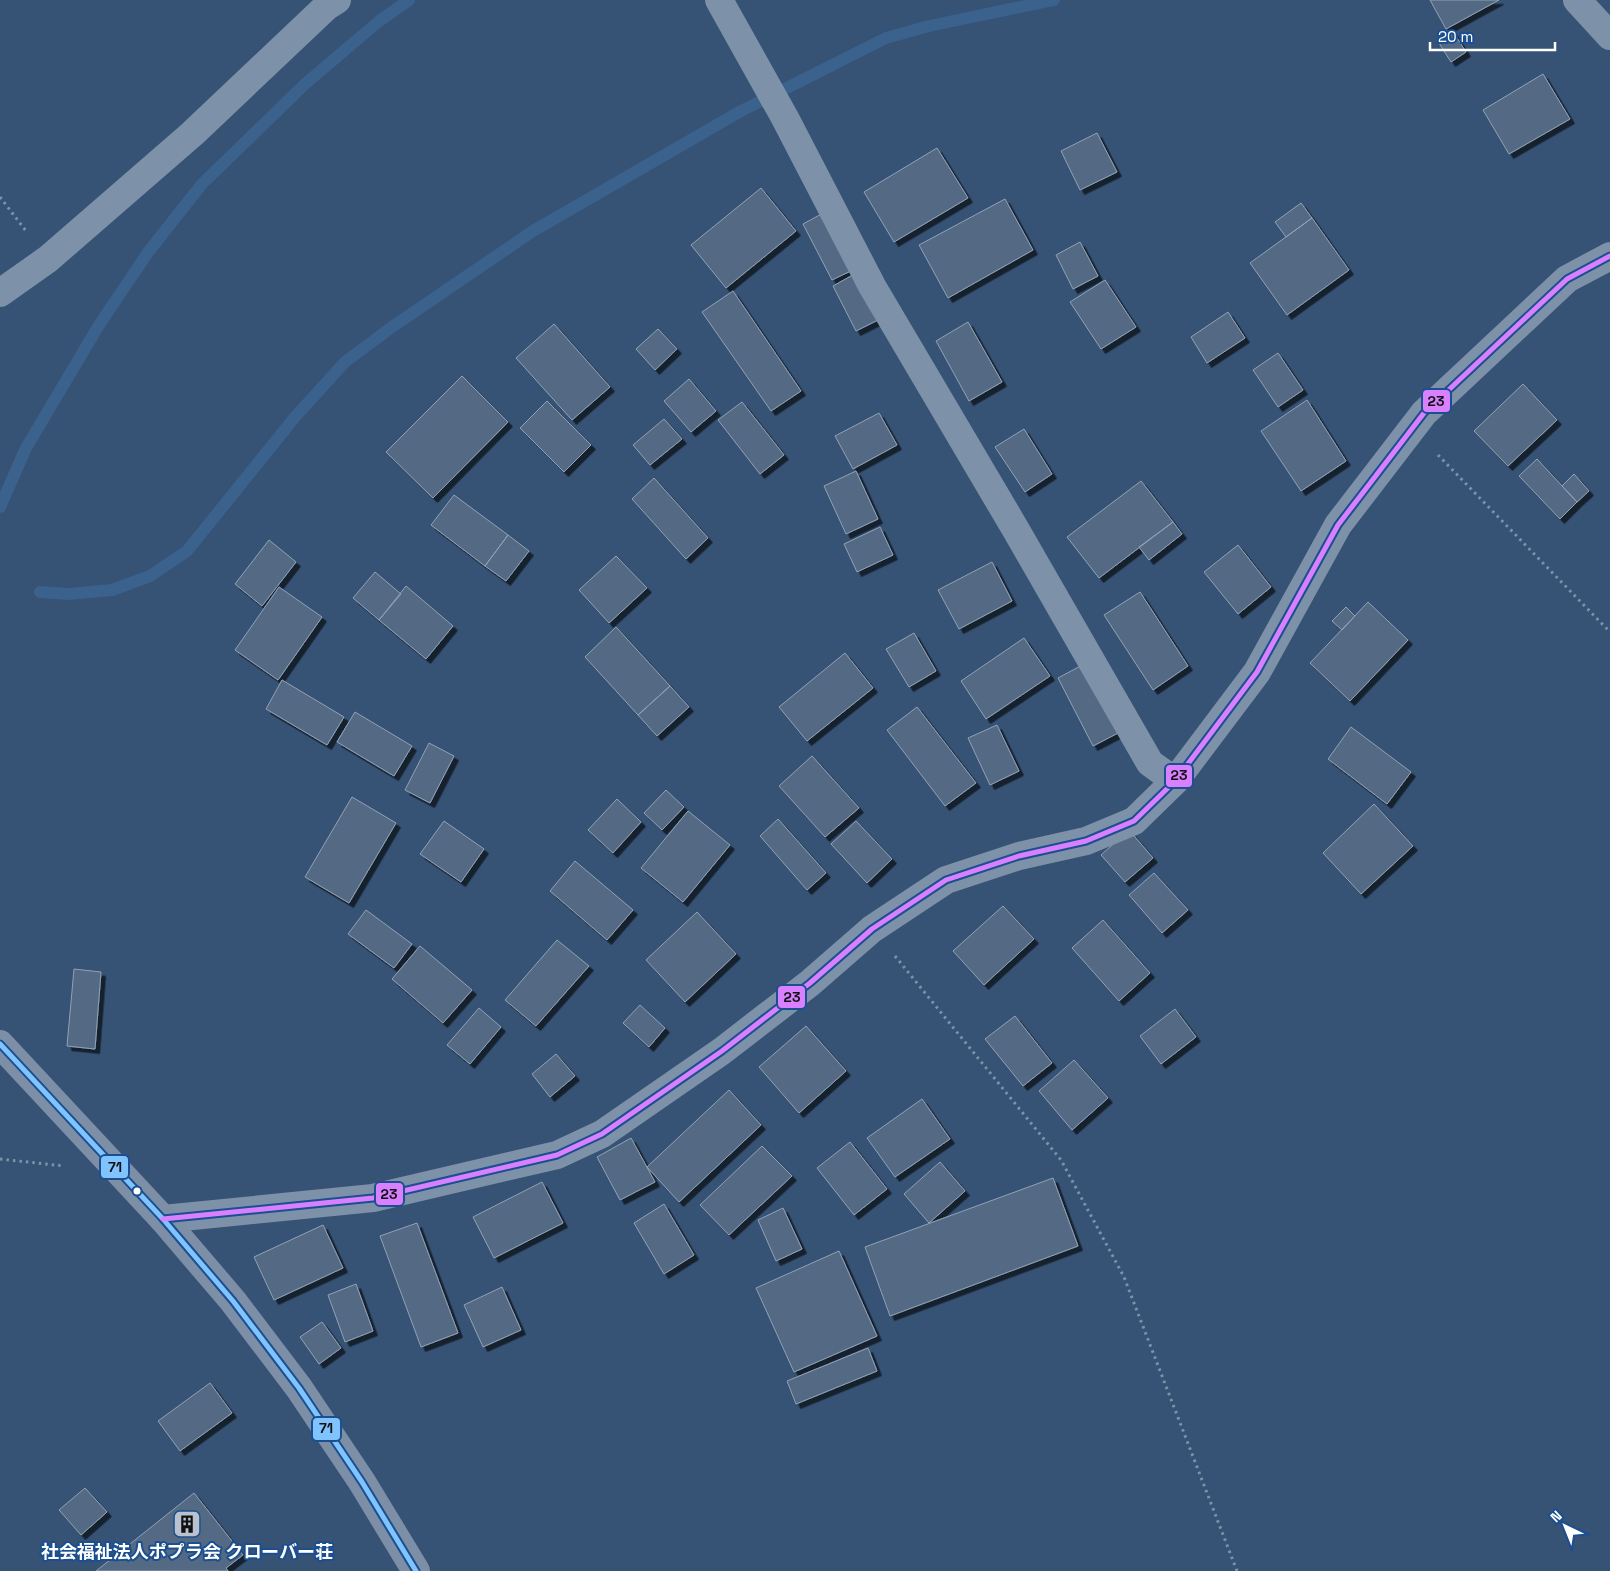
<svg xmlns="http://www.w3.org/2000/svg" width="1610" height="1571" font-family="'Space Grotesk','Noto Sans JP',sans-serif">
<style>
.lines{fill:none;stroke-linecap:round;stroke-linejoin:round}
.stream{stroke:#3b618d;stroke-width:12}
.building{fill:#526984;stroke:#92a2b6;filter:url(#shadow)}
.path{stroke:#7d92a8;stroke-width:3;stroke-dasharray:2.5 4;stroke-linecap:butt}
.minor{stroke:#7d92a8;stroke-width:28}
.major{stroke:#7d8ea7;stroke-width:28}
.bus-1-casing{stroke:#1b4f8f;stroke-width:9}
.bus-2-casing{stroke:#1b4f8f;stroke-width:9}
.bus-1{stroke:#80c4ff;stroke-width:5}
.bus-2{stroke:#d880ff;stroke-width:5}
.bus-dot{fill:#fff;stroke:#1b4f8f;stroke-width:2}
.labels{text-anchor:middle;stroke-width:4;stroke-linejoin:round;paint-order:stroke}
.poi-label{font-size:18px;font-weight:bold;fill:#fff;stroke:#1b4f8f}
.line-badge{stroke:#1b4f8f;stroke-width:2}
.pale-badge-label{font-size:14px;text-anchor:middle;font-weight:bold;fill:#111}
</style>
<defs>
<filter id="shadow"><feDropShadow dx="4.5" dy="4.5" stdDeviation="0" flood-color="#0009"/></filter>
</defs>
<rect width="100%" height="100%" fill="#365274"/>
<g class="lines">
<path class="stream" d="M0 507 26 448 99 325 149 251 202 184 305 84 378 22 409 0
M40 592 69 594 112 590 150 576 187 551 295 417 345 362 392 327 533 231 741 111 886 38 929 26 1054 0"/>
</g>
<path class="building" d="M1430 0H1499L1446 29Z
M1452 30 1466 52 1451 62 1437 40Z
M1543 74 1570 119 1509 154 1483 110Z
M1097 133 1117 172 1080 190 1061 151Z
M937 148 968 198 894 242 864 192Z
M761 188 796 231 726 288 691 245Z
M1005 199 1033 250 948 298 919 245Z
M1301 203 1312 218 1286 237 1275 222Z
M827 211 857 268 832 280 803 224Z
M1312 218 1349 270 1287 315 1250 263Z
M1080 242 1098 276 1073 289 1056 255Z
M860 271 884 317 856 331 833 286Z
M1105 280 1136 327 1101 349 1070 302Z
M733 291 801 391 771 411 702 312Z
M1228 312 1245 338 1207 363 1191 337Z
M968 322 1002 382 969 401 936 341Z
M554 324 610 387 572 420 516 358Z
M658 329 677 349 655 370 636 349Z
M1278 353 1303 390 1278 407 1253 370Z
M462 376 508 422 433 498 386 452Z
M689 379 716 411 691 432 664 401Z
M1523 384 1557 420 1508 466 1474 431Z
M1307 400 1346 461 1301 491 1261 431Z
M547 401 591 445 564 472 520 428Z
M742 402 784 455 760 474 718 420Z
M879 413 897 445 853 469 835 436Z
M664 419 682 439 650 465 633 445Z
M1024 429 1052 474 1025 492 995 447Z
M1537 459 1577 502 1560 519 1519 476Z
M856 471 878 519 846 534 824 486Z
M1574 474 1589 491 1577 502 1562 486Z
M654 478 708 538 686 559 632 499Z
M1141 481 1173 522 1099 578 1067 537Z
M454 495 508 535 485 566 431 525Z
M1173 522 1182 534 1149 560 1139 547Z
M880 527 893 555 857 572 844 544Z
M508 535 529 551 506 581 485 566Z
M269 540 296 562 262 606 235 584Z
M1238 545 1271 587 1238 614 1204 572Z
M616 556 647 588 609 623 579 590Z
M992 562 1012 601 959 629 938 590Z
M375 572 401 594 379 620 353 598Z
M406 586 453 626 426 659 379 620Z
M279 587 322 617 278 680 235 650Z
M1140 592 1188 666 1153 690 1104 615Z
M1368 602 1408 640 1350 701 1310 663Z
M1346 607 1355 616 1342 630 1332 621Z
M616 627 670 686 638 715 585 657Z
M914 633 936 671 909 687 886 649Z
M1024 638 1050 676 986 719 961 681Z
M845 653 873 688 807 741 779 707Z
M1086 663 1122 731 1093 746 1058 678Z
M282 680 344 717 327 745 266 709Z
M670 686 689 707 657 736 638 715Z
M917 707 976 783 945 806 887 730Z
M355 712 412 746 394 776 337 742Z
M997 725 1019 771 990 785 968 738Z
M1351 727 1411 772 1387 804 1328 759Z
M429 743 454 756 430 803 405 790Z
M812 756 859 808 825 837 779 786Z
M666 790 684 807 662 830 644 813Z
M352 797 396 823 349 903 305 877Z
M617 799 641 822 613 853 588 830Z
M1374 804 1413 846 1361 894 1323 853Z
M688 811 730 845 683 902 641 868Z
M778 819 826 873 807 890 760 836Z
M444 821 484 849 461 882 420 854Z
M856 821 892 859 867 883 831 844Z
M1129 830 1153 858 1125 882 1101 855Z
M575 861 633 910 607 940 550 891Z
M1154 873 1188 910 1162 933 1129 895Z
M1003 906 1034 939 984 985 953 951Z
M366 910 412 944 394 968 348 934Z
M697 912 736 954 685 1002 646 960Z
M1103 920 1150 973 1119 1001 1072 948Z
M557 940 589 966 536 1026 505 1000Z
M420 946 472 990 443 1023 392 979Z
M74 969 101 972 95 1049 67 1046Z
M640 1005 665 1028 649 1047 623 1023Z
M479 1008 501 1027 470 1064 447 1045Z
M1175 1009 1196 1037 1161 1064 1140 1036Z
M1015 1016 1052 1063 1023 1086 985 1039Z
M806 1026 846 1071 799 1113 759 1067Z
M556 1054 575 1076 550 1097 532 1074Z
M1074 1060 1108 1098 1072 1130 1039 1091Z
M729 1090 761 1125 679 1202 647 1167Z
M922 1099 950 1139 895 1177 867 1138Z
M631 1138 655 1182 620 1200 597 1157Z
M850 1142 887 1189 854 1215 817 1168Z
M762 1146 792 1176 729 1235 700 1205Z
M940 1162 965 1191 929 1223 904 1194Z
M1053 1178 1078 1246 890 1316 865 1247Z
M542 1182 563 1223 494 1258 473 1217Z
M664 1204 694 1255 664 1274 634 1223Z
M783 1208 802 1249 776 1261 758 1220Z
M417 1223 458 1333 421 1347 380 1236Z
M323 1225 343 1268 274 1300 254 1257Z
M839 1251 877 1336 794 1372 756 1288Z
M356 1284 373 1331 345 1342 328 1295Z
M502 1287 521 1330 483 1347 464 1305Z
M322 1322 341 1348 319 1364 300 1337Z
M868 1348 877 1371 796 1404 787 1381Z
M210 1383 232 1413 180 1451 158 1421Z
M85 1488 107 1512 81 1535 59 1510Z
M194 1493 243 1555 226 1568 228 1571H96Z"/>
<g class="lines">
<path class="path" d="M0 197 26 231
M1438 455 1610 632
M895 956 1061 1160 1124 1277 1237 1571
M0 1159 64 1166"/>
<path class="minor" d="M719 0 785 118 872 286 1016 530 1150 763 1175 781
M1577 0 1610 36
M0 293 48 259 192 134 326 7 337 0
M163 1219 373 1198 557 1155 602 1134 722 1051 810 983 872 929 946 880 1019 856 1086 841 1134 821 1175 781 1257 672 1338 525 1424 413 1567 279 1610 256"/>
<path class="major" d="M0 1044 163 1219 233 1301 299 1388 362 1482 416 1571"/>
<g class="bus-1-casing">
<path id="bus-1" d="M0 1044 163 1219 233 1301 299 1388 362 1482 416 1571"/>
</g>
<g class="bus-2-casing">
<path id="bus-2" d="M163 1219 373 1198 557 1155 602 1134 722 1051 810 983 872 929 946 880 1019 856 1086 841 1134 821 1175 781 1257 672 1338 525 1424 413 1567 279 1610 256"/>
</g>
<use href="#bus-1" class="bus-1"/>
<use href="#bus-2" class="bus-2"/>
</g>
<defs>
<g id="building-square" transform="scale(1.4375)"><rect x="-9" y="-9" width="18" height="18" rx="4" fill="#b9c2ce" stroke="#1b4f8f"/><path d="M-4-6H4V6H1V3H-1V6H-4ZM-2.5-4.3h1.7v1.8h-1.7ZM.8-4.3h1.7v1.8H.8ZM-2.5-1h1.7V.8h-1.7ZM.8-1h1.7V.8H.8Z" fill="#111"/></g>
</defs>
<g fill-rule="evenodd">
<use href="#building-square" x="187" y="1524"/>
</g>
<circle class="bus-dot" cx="137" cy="1191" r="4.5"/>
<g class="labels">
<g class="poi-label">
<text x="187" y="1558">社会福祉法人ポプラ会 クローバー荘</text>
</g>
</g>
<g class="line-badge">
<rect x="1422" y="389" width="29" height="24" rx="5" fill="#d880ff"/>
<rect x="1165" y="764" width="28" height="24" rx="5" fill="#d880ff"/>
<rect x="777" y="985" width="29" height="24" rx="5" fill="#d880ff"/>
<rect x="100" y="1155" width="29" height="24" rx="5" fill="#80c4ff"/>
<rect x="375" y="1182" width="29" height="24" rx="5" fill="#d880ff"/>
<rect x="312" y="1417" width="29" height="24" rx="5" fill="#80c4ff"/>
</g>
<g class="pale-badge-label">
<text x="1436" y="406">23</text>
<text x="1179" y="780">23</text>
<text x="792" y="1002">23</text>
<text x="115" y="1172">71</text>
<text x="389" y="1199">23</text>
<text x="326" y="1433">71</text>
</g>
<g transform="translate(1565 1526) rotate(317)" stroke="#1b4f8f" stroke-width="4" paint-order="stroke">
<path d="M0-4L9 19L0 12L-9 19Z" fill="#ffffff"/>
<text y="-8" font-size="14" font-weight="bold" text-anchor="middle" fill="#ffffff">N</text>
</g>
<path d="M1430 42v8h125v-8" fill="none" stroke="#ffffff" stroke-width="2.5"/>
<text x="1438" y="42" font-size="15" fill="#ffffff" stroke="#1b4f8f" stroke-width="4" paint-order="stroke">20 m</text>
</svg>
